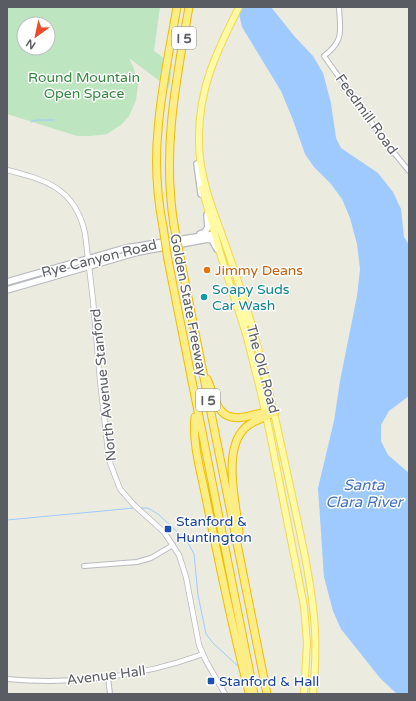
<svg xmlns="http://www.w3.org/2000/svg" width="416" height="701" font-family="'Varela Round',sans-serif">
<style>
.green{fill:#bce5c0;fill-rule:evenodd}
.water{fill:#9ecaff}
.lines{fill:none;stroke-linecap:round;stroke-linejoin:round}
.stream{stroke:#9ecaff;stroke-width:1}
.minor-casing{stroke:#b8bac0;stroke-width:6}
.tertiary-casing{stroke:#b8bac0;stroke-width:6}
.secondary-casing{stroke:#b6b9bf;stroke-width:8}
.primary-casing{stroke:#f2d754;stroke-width:8}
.motorway-casing{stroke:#edbd00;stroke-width:9}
.minor{stroke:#fff;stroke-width:4}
.tertiary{stroke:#fff;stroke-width:4.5}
.secondary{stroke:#fff;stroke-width:5.5}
.primary{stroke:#fffaa3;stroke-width:6}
.motorway{stroke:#fded86;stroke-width:7}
.motorway-bridge-casing{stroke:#edbd00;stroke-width:9;stroke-linecap:butt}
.motorway-bridge{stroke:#fded86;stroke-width:7}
.food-dot{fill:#e8710a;stroke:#fff;stroke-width:1.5}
.culture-dot{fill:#0f9aa8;stroke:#fff;stroke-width:1.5}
.transit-dot{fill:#1a4fb4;stroke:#fff;stroke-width:1.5}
.labels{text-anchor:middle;stroke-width:3;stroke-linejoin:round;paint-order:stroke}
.shield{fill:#fff;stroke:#8b8d91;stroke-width:1}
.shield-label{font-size:13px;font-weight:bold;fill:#595c62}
.park-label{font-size:14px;fill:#348641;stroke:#fff}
.street-label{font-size:14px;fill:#595c62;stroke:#fff}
.food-label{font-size:14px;fill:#c56008;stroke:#fff;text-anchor:start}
.culture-label{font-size:14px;fill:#0d838f;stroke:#fff;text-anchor:start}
.transit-label{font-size:14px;fill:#164399;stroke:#fff;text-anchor:start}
.water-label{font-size:15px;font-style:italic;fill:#4071c3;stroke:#fff}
</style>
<rect width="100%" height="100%" fill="#ecebe0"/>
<path class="green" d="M7 7H160L154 51 172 64 169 88 129 58 134 69 138 85 136 100 129 116 121 125 107 134 90 136H77L7 114ZM24 24H48V48H24Z"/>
<path class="water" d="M235 7H271L295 37 313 56 323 73 331 103 336 138 341 148 378 173 393 192 401 209 404 237 409 245V396L389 411 381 425V441L388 455 409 473V694H397L380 678 341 629 333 611 324 577 318 488 334 421 340 381 357 296 360 269 357 244 350 218 342 199 331 184 314 167 305 154 293 120 281 91 242 27 239 14Z"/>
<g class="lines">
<path class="stream" d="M31 122 36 120H54
M141 508H148L158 514 182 536 188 543 194 554 198 595 206 634 213 643 239 667
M7 520 134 508"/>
<g class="minor-casing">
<path id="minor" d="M339 7C340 30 345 40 324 56L386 143 409 171
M84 566 137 562 151 558 173 545
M108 677 110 694
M7 679C72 685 141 677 203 654"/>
</g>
<g class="tertiary-casing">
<path id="tertiary" d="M7 170C46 180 75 188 85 233L93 300 100 380 109 460 120 489 135 506 164 532 179 555 186 577 199 645 206 661 225 694"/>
</g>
<g class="secondary-casing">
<path id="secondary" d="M197 164 201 194
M200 234 205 232 208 227 207 215
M7 282 126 248 215 234
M7 290 138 252 208 239 212 240 217 249"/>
</g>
<g class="primary-casing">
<path id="primary" d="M239 7C216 53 198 89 199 142 199 174 211 205 222 235 231 260 239 284 247 309 265 368 277 426 290 486 300 533 312 581 315 630 316 651 315 673 313 694
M202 188 221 256 246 334 260 389 270 434 304 606 307 643 304 694
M237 307 241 308 247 323"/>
</g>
<g class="motorway-casing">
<path id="motorway" d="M174 225C162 150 176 81 189 7
M163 227C157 196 155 162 158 130 161 89 170 48 177 7
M180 257 267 694
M168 260 254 694
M207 379C216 398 216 422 244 417 252 416 261 412 269 412
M195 417C192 443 201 472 206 498 219 563 232 628 249 692
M238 539 239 532C236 503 222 450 245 428 253 420 265 418 275 412"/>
</g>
<use href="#minor" class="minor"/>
<use href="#tertiary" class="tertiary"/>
<use href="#secondary" class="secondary"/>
<use href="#primary" class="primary"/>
<use href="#motorway" class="motorway"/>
<g class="motorway-bridge-casing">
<path id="motorway-bridge" d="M174 225 180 257
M163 227 168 260"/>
</g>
<use href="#motorway-bridge" class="motorway-bridge"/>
</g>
<circle class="food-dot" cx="207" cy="270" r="4"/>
<circle class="culture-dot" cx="204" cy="297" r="4"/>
<g class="transit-dot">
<rect x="164" y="525" width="8" height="8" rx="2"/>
<rect x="207" y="677" width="8" height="8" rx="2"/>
</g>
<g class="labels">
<g class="shield">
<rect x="172" y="27" width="24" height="22" rx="3"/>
<rect x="196" y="389" width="24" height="22" rx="3"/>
</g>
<g class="shield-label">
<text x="184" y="43">I 5</text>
<text x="208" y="405">I 5</text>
</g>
<g class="park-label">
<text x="84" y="82">Round Mountain<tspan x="84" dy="16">Open Space</tspan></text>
</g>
<g class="street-label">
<text transform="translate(367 114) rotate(54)" y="5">Feedmill Road</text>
<text transform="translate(99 258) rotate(-14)" y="5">Rye Canyon Road</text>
<text transform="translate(189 305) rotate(79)" y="5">Golden State Freeway</text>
<text transform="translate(263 369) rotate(75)" y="5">The Old Road</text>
<text transform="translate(103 385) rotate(-96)" y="5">North Avenue Stanford</text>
<text transform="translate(106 675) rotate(-7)" y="5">Avenue Hall</text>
</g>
<g class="food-label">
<text x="215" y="275">Jimmy Deans</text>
</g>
<g class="culture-label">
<text x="212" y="294">Soapy Suds<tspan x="212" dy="16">Car Wash</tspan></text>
</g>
<g class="transit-label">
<text x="176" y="526">Stanford &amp;<tspan x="176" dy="16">Huntington</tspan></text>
<text x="219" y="686">Stanford &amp; Hall</text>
</g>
<g class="water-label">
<text x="364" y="490">Santa<tspan x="364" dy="17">Clara River</tspan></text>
</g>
</g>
<rect width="416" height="701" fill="none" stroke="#595c62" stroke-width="16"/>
<g transform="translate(36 36) rotate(213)"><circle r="19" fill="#ffffff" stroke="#bdbec0"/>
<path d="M0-3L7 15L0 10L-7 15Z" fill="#ea4d29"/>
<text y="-6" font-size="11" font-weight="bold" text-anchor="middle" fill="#595c62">N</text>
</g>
</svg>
